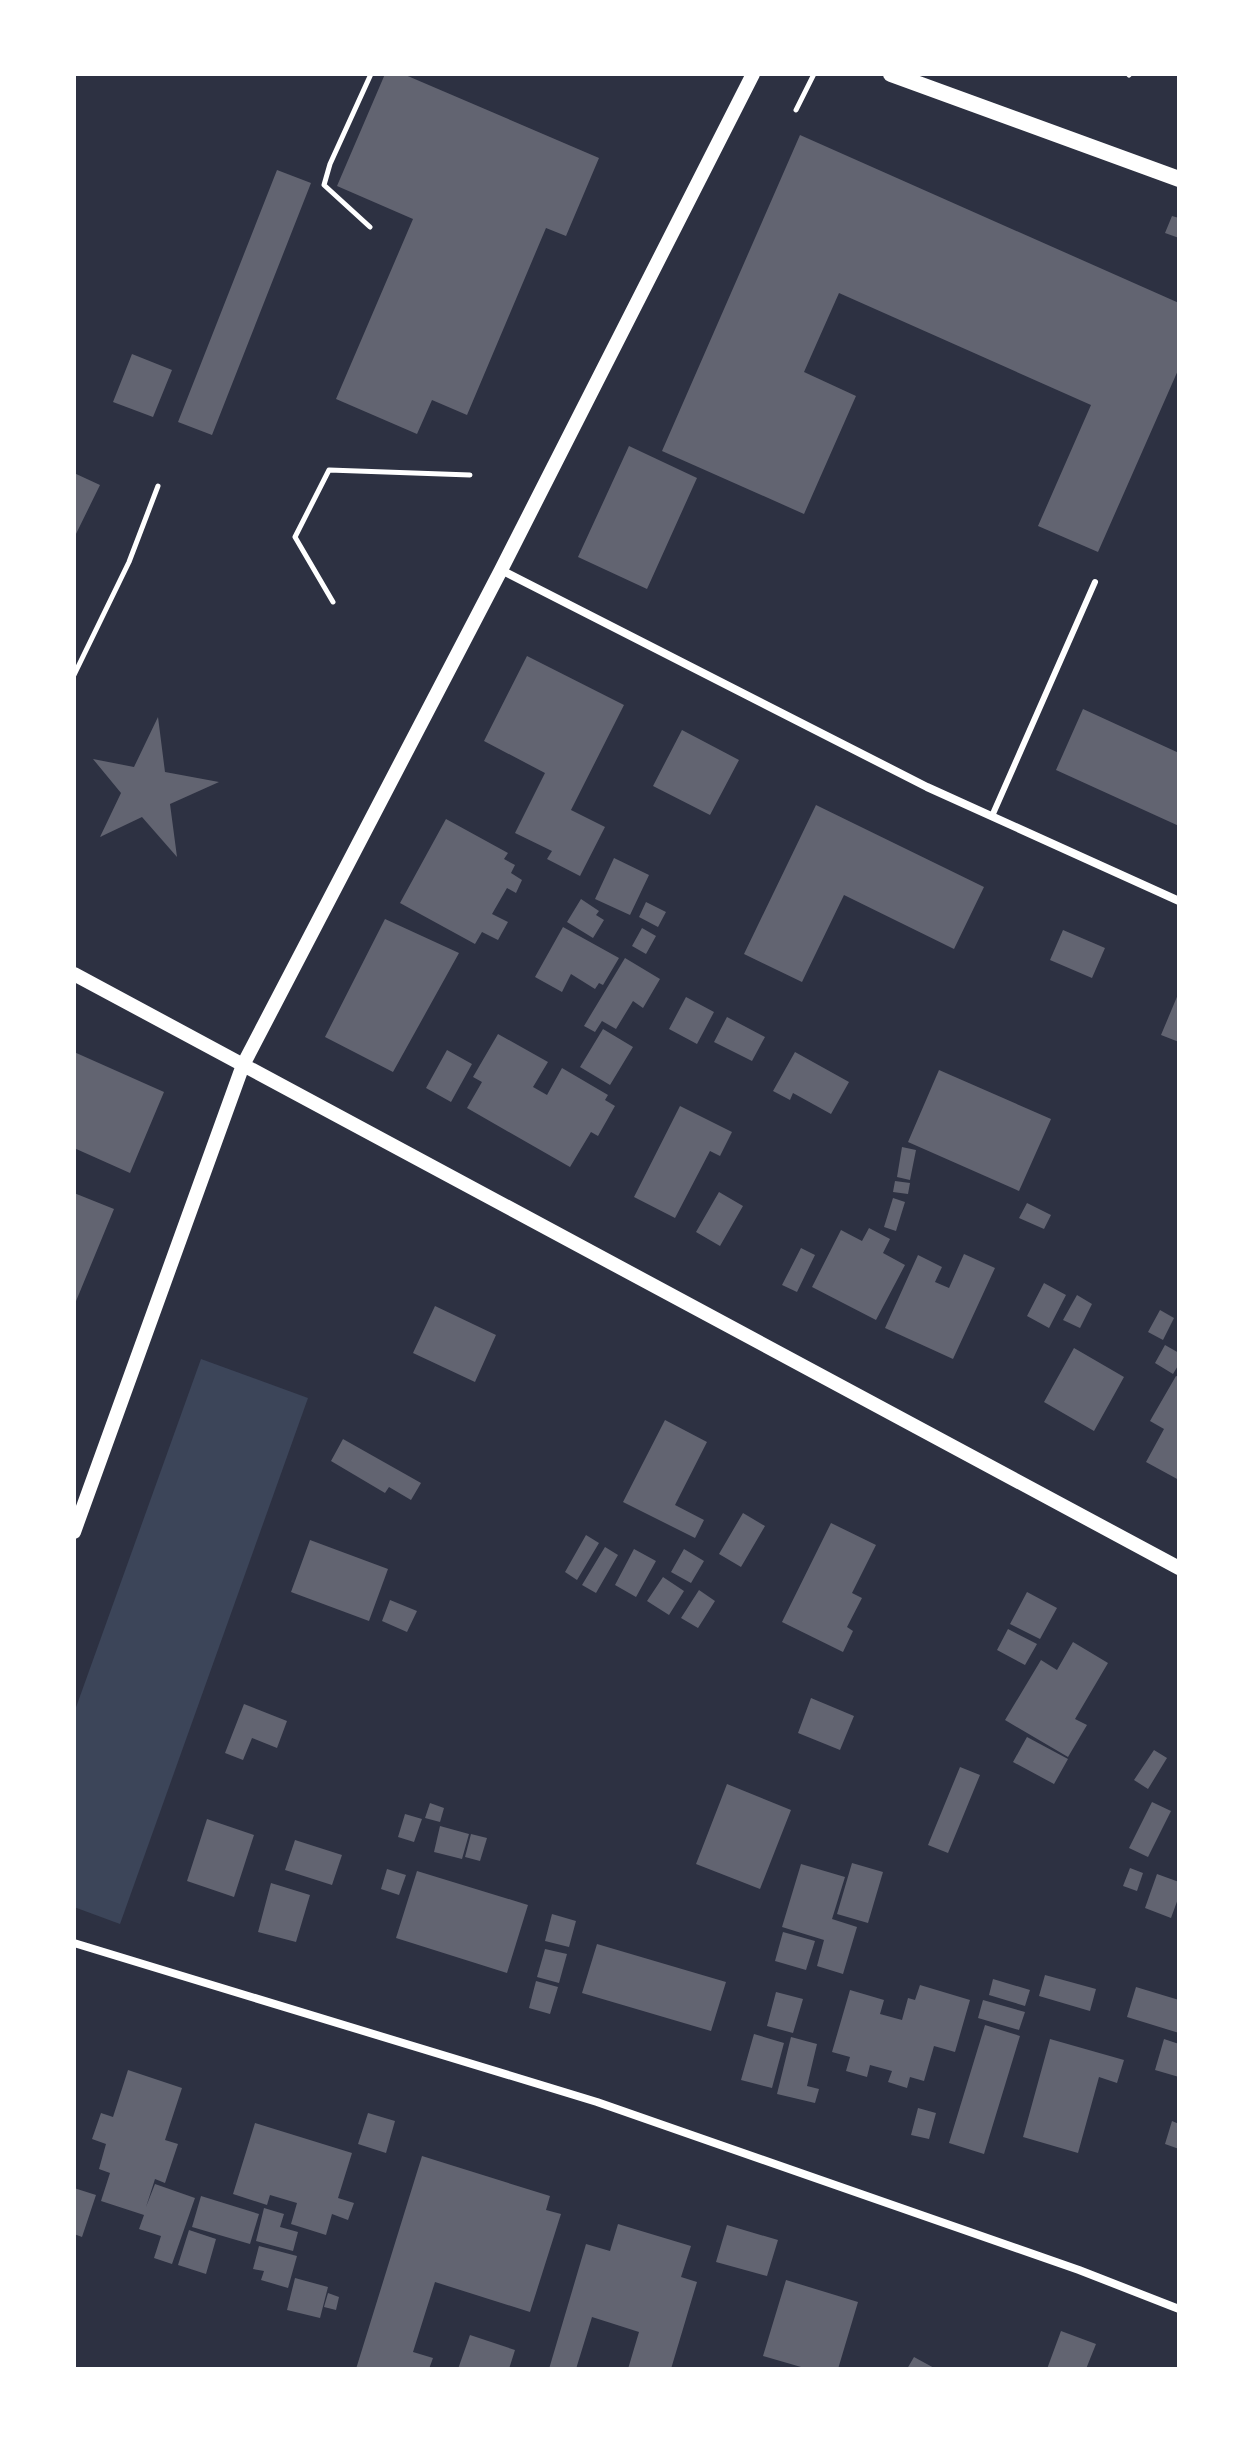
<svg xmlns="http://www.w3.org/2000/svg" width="1253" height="2443" font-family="'DM Sans',sans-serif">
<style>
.green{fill:#3c4559}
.building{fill:#626471}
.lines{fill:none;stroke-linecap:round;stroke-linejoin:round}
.path{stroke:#fff;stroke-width:5}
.service{stroke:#fff;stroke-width:6}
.minor{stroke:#fff;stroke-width:8}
.tertiary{stroke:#fff;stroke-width:14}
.secondary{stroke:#fff;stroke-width:16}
</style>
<rect width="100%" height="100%" fill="#2d3142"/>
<path class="green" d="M201 1359 308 1398 120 1924 74 1907V1713Z"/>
<path class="building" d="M385 74H403L599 158 566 236 546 228 467 415 432 400 417 434 336 399 413 219 337 186Z
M800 135 1179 303V368L1098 552 1038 526 1091 405 839 293 804 372 856 396 804 514 662 451Z
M277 170 311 183 212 435 178 422Z
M1172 216 1179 218V238L1165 233Z
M132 354 172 370 153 417 113 402Z
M629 446 697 478 647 589 578 557Z
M74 473 100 485 74 538Z
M527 656 624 705 571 810 605 827 580 876 547 859 552 851 515 833 545 773 484 741Z
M1083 709 1179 753V826L1056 770Z
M158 717 165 772 219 782 170 804 177 857 142 817 100 837 121 793 93 759 134 767Z
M682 730 739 760 710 815 653 786Z
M816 805 984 887 954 949 844 895 802 982 744 954Z
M446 819 508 853 504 859 515 865 511 873 522 880 516 893 507 888 492 914 508 922 498 940 482 932 475 944 400 903Z
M614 858 649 875 630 915 595 899Z
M581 899 599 911 596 915 604 920 593 938 567 922Z
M646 902 666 912 658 927 639 917Z
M385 919 459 953 393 1072 325 1037Z
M563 927 619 958 603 985 599 983 595 989 571 974 562 992 535 977Z
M642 928 656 936 646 954 632 946Z
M1063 930 1105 948 1092 978 1050 960Z
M625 958 660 979 643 1008 633 1001 616 1029 602 1021 595 1032 584 1026Z
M1179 992V1042L1161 1035Z
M686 997 714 1012 697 1044 669 1029Z
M727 1017 765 1037 752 1061 714 1042Z
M603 1029 633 1047 610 1085 580 1067Z
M498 1034 548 1062 533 1087 547 1095 562 1068 608 1095 605 1100 615 1106 598 1136 591 1132 570 1167 467 1108 482 1082 473 1077Z
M447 1050 472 1064 451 1102 426 1088Z
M74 1052 164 1092 130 1173 74 1148Z
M795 1052 849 1082 831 1114 793 1093 790 1100 773 1091Z
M939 1070 1051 1119 1019 1191 908 1142Z
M680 1106 732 1132 720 1156 710 1151 675 1218 634 1197Z
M902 1147 916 1150 910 1180 897 1177Z
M895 1181 910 1183 908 1194 893 1192Z
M719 1192 743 1206 720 1246 696 1232Z
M74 1193 114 1209 74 1306Z
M893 1198 905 1202 896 1231 884 1227Z
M1027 1203 1051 1215 1044 1229 1019 1218Z
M869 1228 890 1239 883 1253 905 1265 876 1320 812 1287 841 1230 862 1241Z
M801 1248 815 1255 797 1292 782 1285Z
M964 1254 995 1268 953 1359 885 1328 918 1255 942 1267 935 1282 949 1288Z
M1044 1283 1066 1295 1049 1328 1027 1316Z
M1077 1295 1092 1304 1080 1328 1063 1320Z
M435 1306 496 1335 475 1382 413 1353Z
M1160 1310 1174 1318 1163 1340 1148 1332Z
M1165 1345 1179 1353V1364L1173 1374 1155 1363Z
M1074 1348 1124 1377 1094 1431 1044 1402Z
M1176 1376 1179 1377V1480L1146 1462 1164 1429 1150 1421Z
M665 1420 707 1442 675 1505 704 1520 695 1538 623 1502Z
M343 1439 421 1483 411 1500 389 1487 385 1493 331 1461Z
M743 1513 765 1526 741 1567 719 1554Z
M831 1523 876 1545 852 1593 862 1598 847 1627 853 1631 843 1652 782 1622Z
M586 1535 599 1543 577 1580 565 1572Z
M310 1540 388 1569 369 1621 291 1592Z
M605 1547 618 1555 596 1593 582 1585Z
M634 1549 656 1561 636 1597 615 1585Z
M684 1549 704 1561 691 1583 671 1572Z
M663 1577 684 1591 669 1615 647 1601Z
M699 1590 715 1601 698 1628 681 1618Z
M1027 1592 1057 1608 1040 1639 1010 1624Z
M390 1600 417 1611 407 1632 382 1621Z
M1008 1629 1037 1644 1025 1665 997 1650Z
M1073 1642 1108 1663 1075 1719 1087 1725 1068 1757 1005 1720 1041 1660 1057 1670Z
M811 1698 854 1716 840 1750 798 1733Z
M244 1704 287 1721 277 1748 252 1738 243 1760 225 1753Z
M1027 1737 1068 1759 1054 1784 1013 1762Z
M1154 1750 1167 1758 1148 1789 1134 1780Z
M960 1767 980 1775 948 1853 928 1845Z
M727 1784 791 1810 760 1889 696 1864Z
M1152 1802 1171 1811 1148 1857 1129 1848Z
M430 1803 444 1808 440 1822 425 1818Z
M405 1814 422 1819 414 1842 398 1837Z
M207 1819 254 1835 234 1897 187 1881Z
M440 1826 469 1834 462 1859 434 1852Z
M471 1834 487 1838 480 1861 465 1857Z
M295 1840 342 1855 332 1885 285 1870Z
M852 1863 883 1872 868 1923 837 1914Z
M801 1864 845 1877 832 1919 857 1927 843 1974 817 1966 824 1940 782 1927Z
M1130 1868 1143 1873 1137 1891 1123 1886Z
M387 1869 406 1875 399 1895 381 1889Z
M417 1871 528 1905 507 1973 396 1938Z
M1157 1874 1179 1882V1896L1171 1918 1145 1908Z
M271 1883 310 1895 296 1942 258 1932Z
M552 1914 576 1921 569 1947 545 1941Z
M783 1932 815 1941 806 1970 775 1961Z
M597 1944 726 1982 711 2031 582 1993Z
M545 1949 567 1954 559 1983 537 1977Z
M1045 1975 1096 1989 1090 2011 1039 1996Z
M993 1979 1030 1990 1025 2006 989 1995Z
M536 1981 558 1987 550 2014 529 2008Z
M920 1985 970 2000 955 2052 934 2046 924 2081 910 2077 907 2088 888 2082 892 2071 870 2065 867 2077 846 2071 850 2057 832 2052 850 1990 884 2000 880 2014 902 2020 908 1998 915 2000Z
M1136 1987 1179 2000V2033L1127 2017Z
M776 1992 803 1999 793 2033 767 2026Z
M983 2000 1025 2012 1019 2030 978 2018Z
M985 2025 1020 2036 984 2154 949 2143Z
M754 2034 784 2043 772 2088 741 2080Z
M791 2037 817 2044 807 2086 819 2089 815 2103 777 2094Z
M1050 2039 1124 2060 1117 2083 1099 2077 1078 2153 1023 2137Z
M1164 2039 1179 2044V2077L1155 2070Z
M128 2070 182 2088 165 2140 178 2144 165 2183 155 2179 146 2207 155 2184 195 2198 172 2264 154 2258 161 2236 139 2229 144 2215 101 2201 110 2173 99 2169 106 2144 92 2139 101 2113 113 2117Z
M918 2108 936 2113 929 2139 911 2135Z
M368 2113 395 2121 386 2153 358 2144Z
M1172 2121 1179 2124V2149L1165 2144Z
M255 2123 352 2153 338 2198 354 2203 348 2220 332 2214 326 2235 291 2224 297 2203 270 2195 267 2205 233 2194Z
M422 2156 550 2196 546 2210 561 2214 530 2312 435 2282 413 2352 433 2358 429 2369H356Z
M74 2188 96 2195 82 2237 74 2234Z
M201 2196 259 2214 250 2244 192 2227Z
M264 2208 284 2214 280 2227 298 2232 293 2251 256 2241Z
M618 2224 691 2246 681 2277 697 2282 671 2369H628L639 2332 592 2317 576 2369H549L586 2244 610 2251Z
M727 2225 778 2240 767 2276 716 2262Z
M189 2230 216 2239 206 2274 178 2265Z
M259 2246 297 2256 288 2288 261 2280 264 2271 253 2269Z
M295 2278 328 2287 320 2318 287 2310Z
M786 2280 858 2302 838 2369H808L763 2356Z
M328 2293 339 2297 336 2310 324 2307Z
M1061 2331 1096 2344 1086 2369H1047Z
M470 2335 515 2350 509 2369H458Z
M914 2357 936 2369H907Z"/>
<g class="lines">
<path class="path" d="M1129 75 1130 74
M796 110 814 74
M370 227 324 185 330 164 371 74
M333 602 295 537 329 470 470 475
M74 675 129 562 158 486"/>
<path class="service" d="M992 816 1095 582"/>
<path class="minor" d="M501 570 927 787 1179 901
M74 1943 597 2102 1079 2270 1179 2309"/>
<path class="tertiary" d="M74 974 1179 1568
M74 1532 243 1065 501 570 753 74"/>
<path class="secondary" d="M891 74 1179 179"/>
</g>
<rect width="1253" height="2443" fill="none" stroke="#ffffff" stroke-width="152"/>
</svg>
